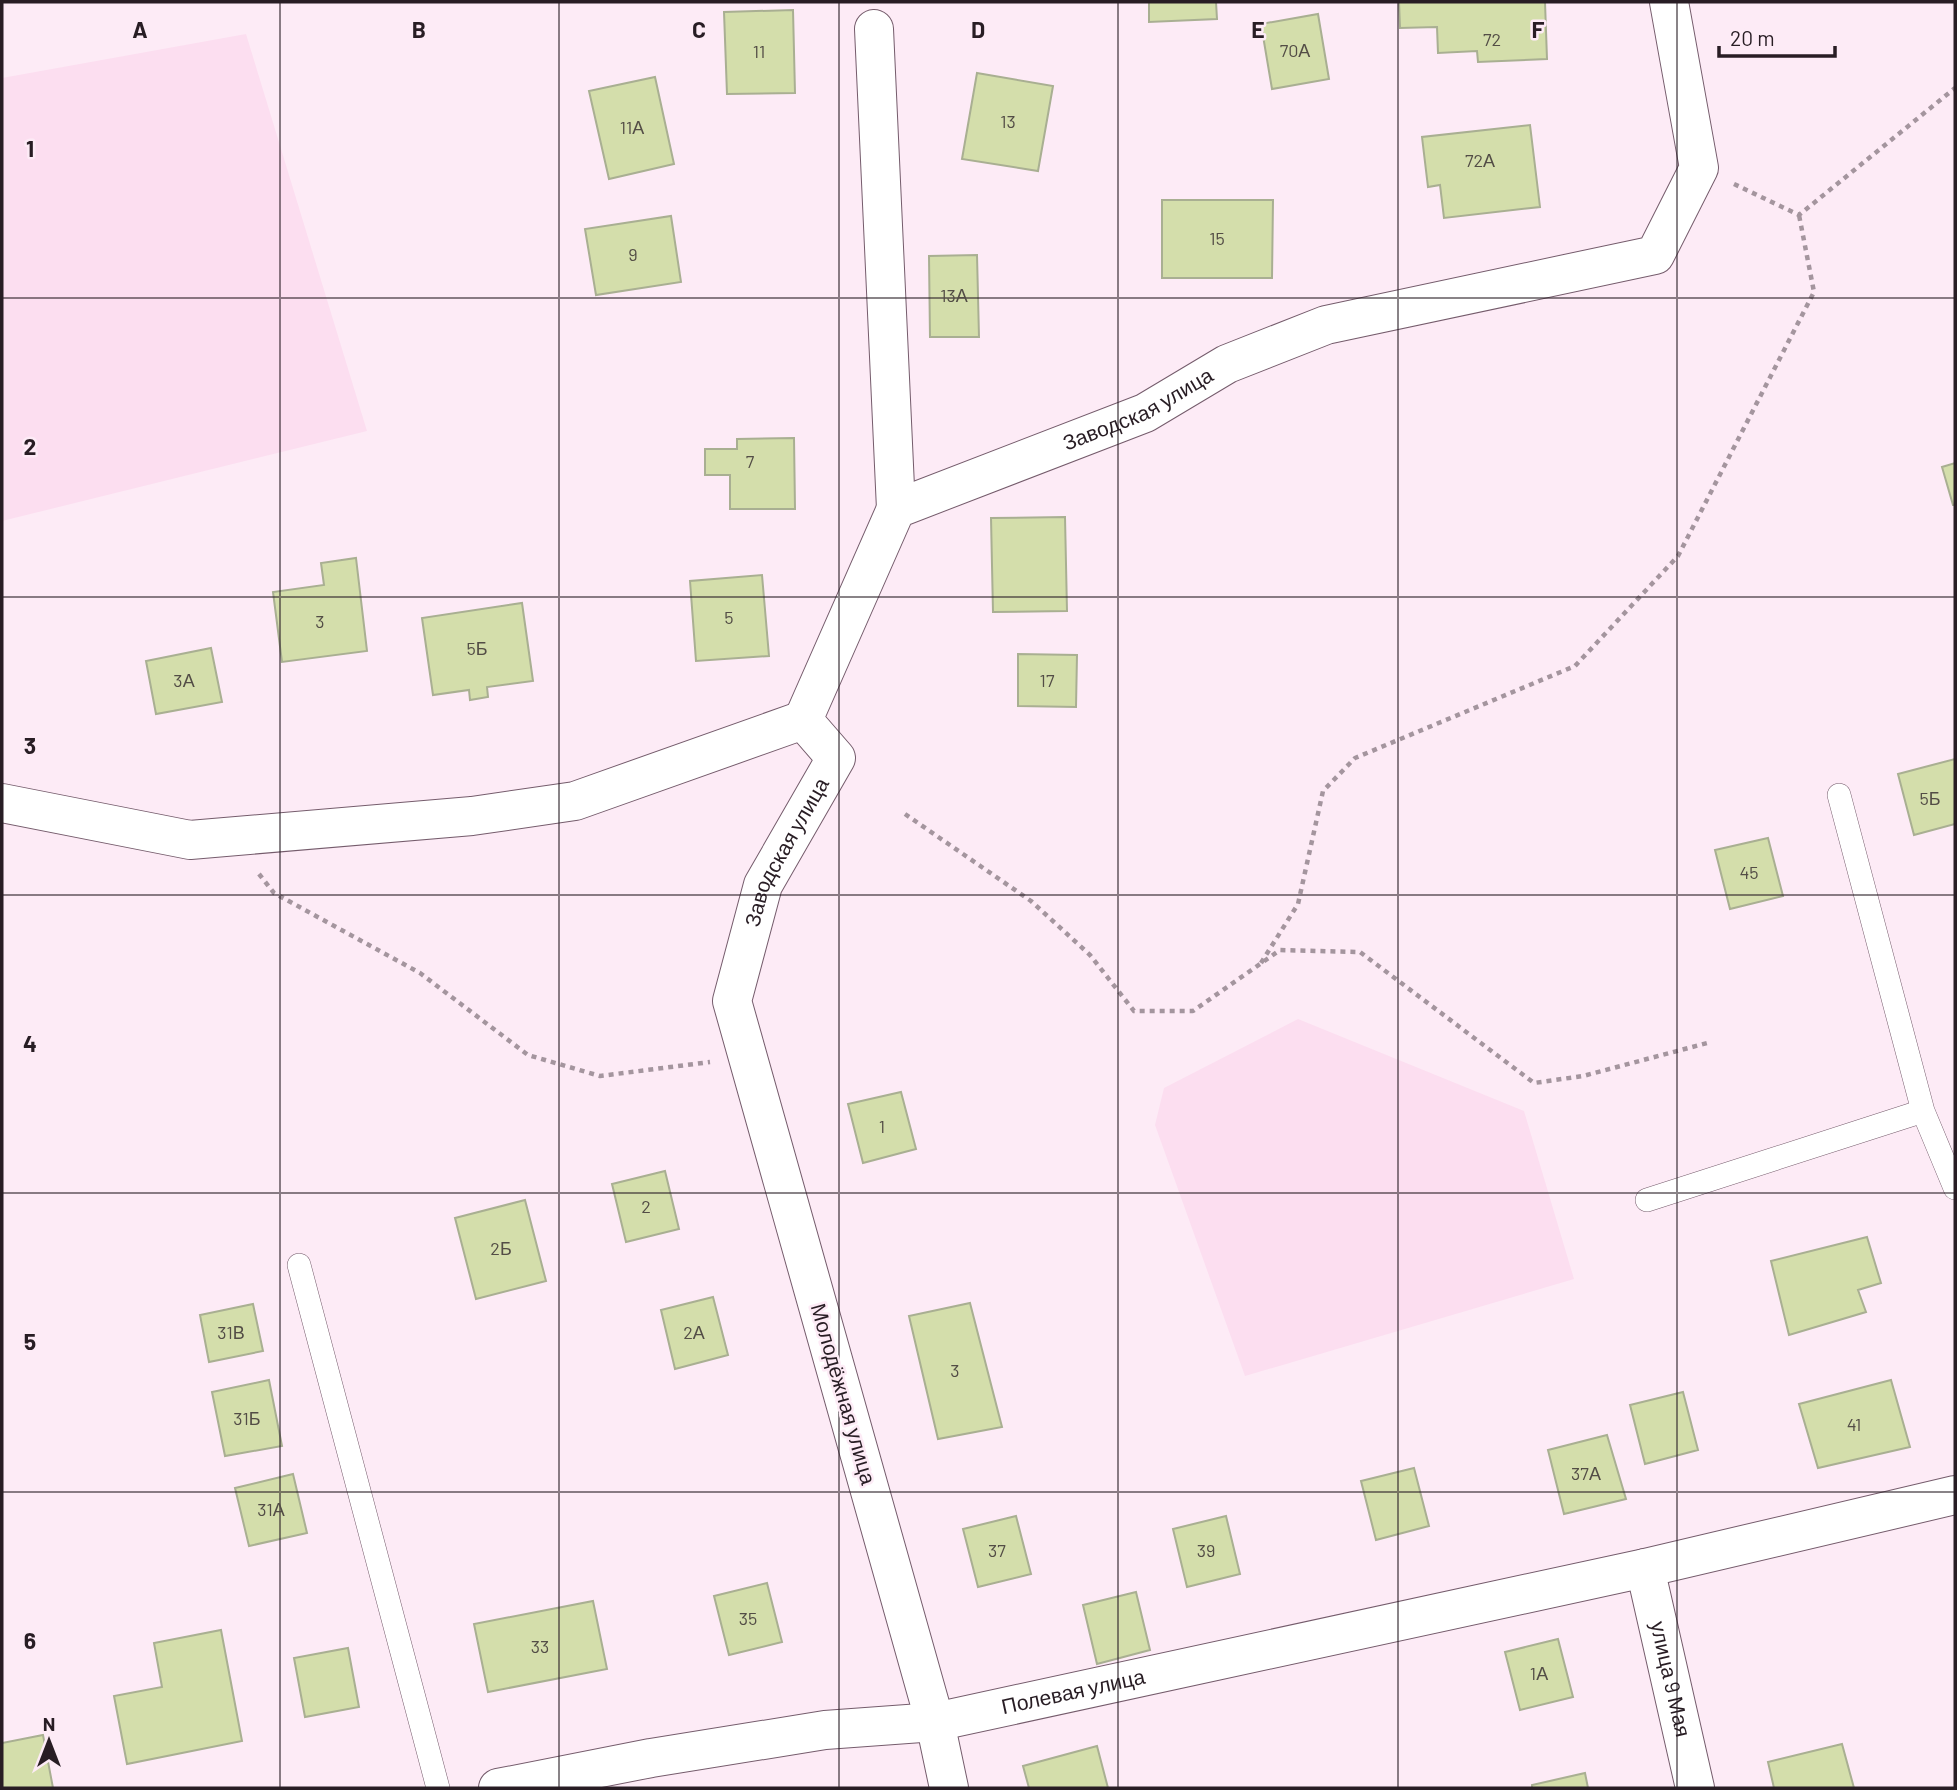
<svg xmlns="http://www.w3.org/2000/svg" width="1957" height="1790" font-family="Barlow,sans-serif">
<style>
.built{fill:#fcdef0}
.building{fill:#d4deab;stroke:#a9af92;stroke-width:2}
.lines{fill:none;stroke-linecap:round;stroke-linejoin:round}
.lane-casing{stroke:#755c6c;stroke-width:24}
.street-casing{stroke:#755c6c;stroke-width:40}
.path{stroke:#a4959e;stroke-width:4.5;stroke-dasharray:5 5;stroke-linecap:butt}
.lane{stroke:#fff;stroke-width:23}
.street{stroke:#fff;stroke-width:38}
.grid{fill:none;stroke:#281d24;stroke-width:2;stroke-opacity:0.55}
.labels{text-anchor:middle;stroke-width:5;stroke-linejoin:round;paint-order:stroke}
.number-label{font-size:18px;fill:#534d46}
.street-label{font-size:21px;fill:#281d24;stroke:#fdebf6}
.grid-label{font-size:23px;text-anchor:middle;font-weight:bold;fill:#281d24;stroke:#fdebf6;stroke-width:5;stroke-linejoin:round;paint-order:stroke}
</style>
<rect width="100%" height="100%" fill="#fdebf6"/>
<path class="built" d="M246 34 367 431 2 521V78Z
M1298 1019 1524 1111 1574 1279 1245 1376 1155 1125 1164 1088Z"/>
<path class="building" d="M1149 2H1216L1217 19 1149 22Z
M1399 2H1545L1547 59 1478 62 1477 51 1438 53 1437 27 1400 28Z
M793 10 795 93 727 94 724 12Z
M1318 14 1329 79 1272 89 1261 24Z
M977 73 1053 86 1038 171 962 159Z
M655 77 674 164 609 179 589 91Z
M1530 125 1540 207 1444 218 1440 185 1428 187 1422 137Z
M1162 200H1273L1272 278H1162Z
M671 216 681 282 596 295 585 229Z
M977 255 979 337H930L929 256Z
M794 438 795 509H730V475H705V449H737V439Z
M1955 463V505H1953L1942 467Z
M1065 517 1067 611 993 612 991 518Z
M356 558 367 651 282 662 273 592 324 585 321 563Z
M762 575 769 656 696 661 690 581Z
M522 603 533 681 487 687 488 697 470 700 469 690 433 695 422 618Z
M211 648 222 702 156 714 146 661Z
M1018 654 1077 655 1076 707 1018 706Z
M1955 759V824L1914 835 1898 774Z
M1768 838 1783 896 1730 909 1715 850Z
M901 1092 916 1149 863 1163 848 1104Z
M665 1171 679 1229 626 1242 612 1184Z
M525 1200 546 1281 476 1299 455 1218Z
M1867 1237 1881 1283 1858 1290 1866 1312 1789 1335 1771 1261Z
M713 1297 728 1355 675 1369 661 1310Z
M970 1303 1002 1427 938 1439 909 1316Z
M253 1304 263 1351 209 1362 200 1315Z
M269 1380 282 1446 225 1456 212 1392Z
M1891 1380 1910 1447 1818 1468 1799 1404Z
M1683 1392 1698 1450 1645 1464 1630 1405Z
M1607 1435 1626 1499 1564 1514 1548 1450Z
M1414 1468 1429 1526 1376 1540 1361 1481Z
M293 1474 307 1533 249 1546 235 1488Z
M1016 1516 1031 1574 978 1587 963 1529Z
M1226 1516 1240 1574 1187 1587 1173 1529Z
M767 1583 782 1642 729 1655 714 1596Z
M1136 1592 1150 1650 1097 1664 1083 1605Z
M593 1601 607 1669 488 1692 474 1624Z
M221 1630 242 1741 127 1764 114 1696 162 1687 154 1643Z
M1558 1639 1573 1697 1520 1710 1505 1652Z
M348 1648 359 1707 305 1717 294 1658Z
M43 1735 53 1788H2V1743Z
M1842 1744 1854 1788H1774L1768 1762Z
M1097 1746 1108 1788H1029L1023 1766Z
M1585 1773 1588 1788H1532V1785Z"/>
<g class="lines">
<g class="lane-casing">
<path id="lane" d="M1839 795 1923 1111 1955 1188
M1647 1200 1923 1111
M299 1265 438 1788"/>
</g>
<g class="street-casing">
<g id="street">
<path d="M874 29 896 509"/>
<path d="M2 803 190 840 472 816 575 801 803 720"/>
<path id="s1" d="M1645 1568 1695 1788"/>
<path id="s2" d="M498 1788 651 1758 825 1730 935 1722 1645 1568 1955 1495"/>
<path id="s3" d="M949 1788 935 1722 732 1001 763 885 836 758 803 720 896 509 1145 413 1227 364 1326 325 1655 255 1699 168 1669 2"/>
</g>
</g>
<path class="path" d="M1734 184 1799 215 1955 88
M905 814 1031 901 1090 955 1134 1011H1193L1280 950 1360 952 1534 1083 1583 1076 1711 1042
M259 874 274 893 420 973 528 1055 600 1076 710 1062
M1261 963 1298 904 1323 791 1355 758 1575 666 1678 556 1814 292 1799 215"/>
<use href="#lane" class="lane"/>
<use href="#street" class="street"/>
</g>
<path class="grid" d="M280 2V1788M559 2V1788M839 2V1788M1118 2V1788M1398 2V1788M1677 2V1788M2 298H1955M2 597H1955M2 895H1955M2 1193H1955M2 1492H1955"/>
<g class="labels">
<g class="number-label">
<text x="1492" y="46">72</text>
<text x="1295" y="57">70А</text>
<text x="759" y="58">11</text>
<text x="1008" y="128">13</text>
<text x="632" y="134">11А</text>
<text x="1480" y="167">72А</text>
<text x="1217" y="245">15</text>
<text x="633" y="261">9</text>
<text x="954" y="302">13А</text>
<text x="750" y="468">7</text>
<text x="729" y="624">5</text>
<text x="320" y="628">3</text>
<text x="477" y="655">5Б</text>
<text x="184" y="687">3А</text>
<text x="1047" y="687">17</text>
<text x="1930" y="805">5Б</text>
<text x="1749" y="879">45</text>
<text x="882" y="1133">1</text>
<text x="646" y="1213">2</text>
<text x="501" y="1255">2Б</text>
<text x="231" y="1339">31В</text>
<text x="694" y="1339">2А</text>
<text x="955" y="1377">3</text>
<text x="247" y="1425">31Б</text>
<text x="1854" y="1431">41</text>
<text x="1586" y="1480">37А</text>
<text x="271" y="1516">31А</text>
<text x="997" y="1557">37</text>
<text x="1206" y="1557">39</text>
<text x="748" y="1625">35</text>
<text x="540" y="1653">33</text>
<text x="1539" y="1680">1А</text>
</g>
<g class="street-label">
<text dy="7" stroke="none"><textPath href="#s3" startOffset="1626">Заводская улица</textPath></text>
<text dy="7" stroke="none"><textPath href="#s3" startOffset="976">Заводская улица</textPath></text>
<text transform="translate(843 1394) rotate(74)" y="7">Молодёжная улица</text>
<text dy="7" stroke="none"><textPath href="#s1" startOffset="114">улица 9 Мая</textPath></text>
<text dy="7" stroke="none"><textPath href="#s2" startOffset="584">Полевая улица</textPath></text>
</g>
</g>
<g class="grid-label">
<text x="140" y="38">A</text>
<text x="419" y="38">B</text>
<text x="699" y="38">C</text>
<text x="978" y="38">D</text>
<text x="1258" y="38">E</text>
<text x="1538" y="38">F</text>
<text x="30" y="157">1</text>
<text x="30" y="455">2</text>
<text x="30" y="754">3</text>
<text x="30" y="1052">4</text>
<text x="30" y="1350">5</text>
<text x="30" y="1649">6</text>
</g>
<rect width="1957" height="1790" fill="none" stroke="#281d24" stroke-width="7"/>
<g transform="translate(49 1741)" stroke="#fdebf6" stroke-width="5" paint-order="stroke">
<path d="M0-5L12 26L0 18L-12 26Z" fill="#281d24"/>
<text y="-10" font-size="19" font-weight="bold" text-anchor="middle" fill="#281d24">N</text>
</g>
<path d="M1719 46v10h116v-10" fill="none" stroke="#281d24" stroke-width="3.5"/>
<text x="1730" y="46" font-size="21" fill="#281d24" stroke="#fdebf6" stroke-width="5" paint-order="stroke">20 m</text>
</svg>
